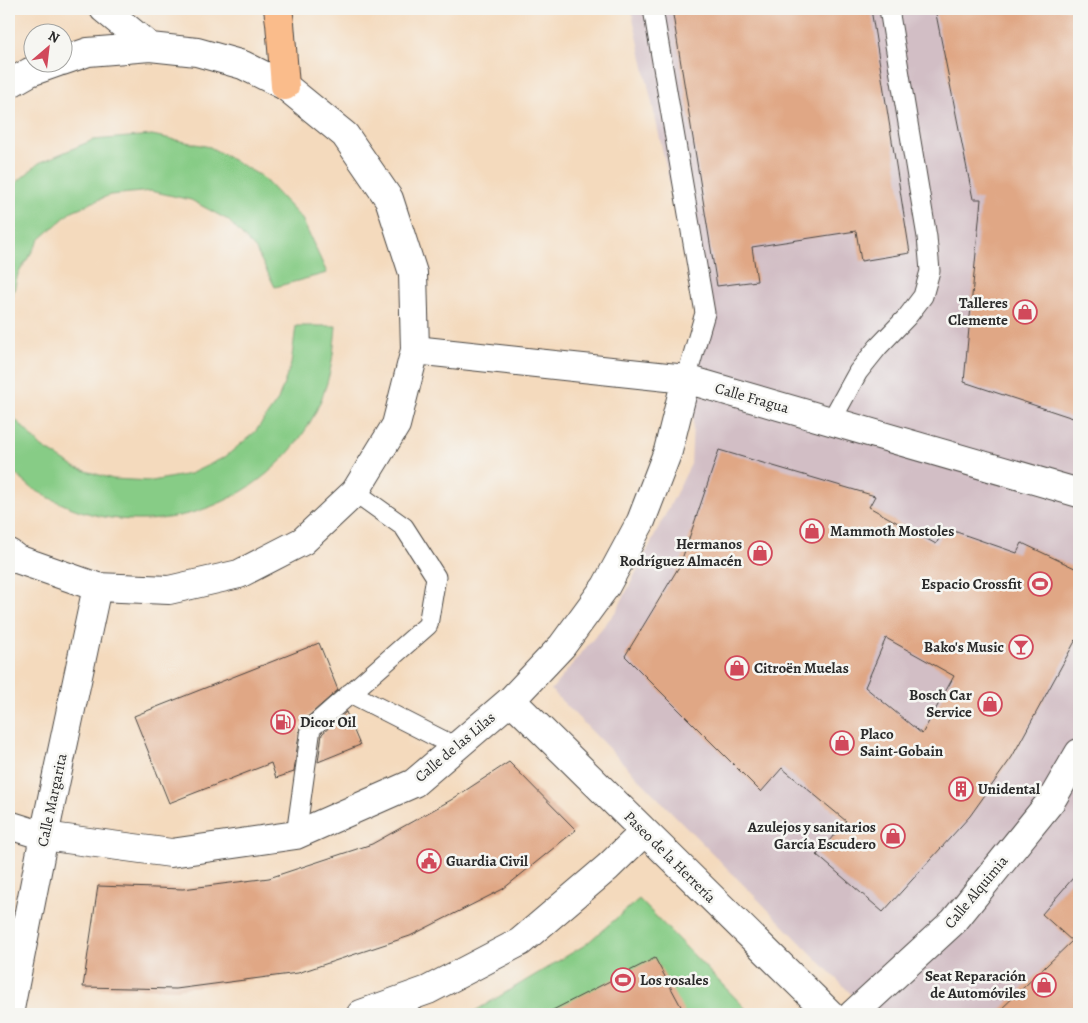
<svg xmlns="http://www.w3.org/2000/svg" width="1088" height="1023" font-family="Alegreya,serif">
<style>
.industrial{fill:#d2bec5}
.green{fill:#87cc86;stroke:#597c58}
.building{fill:#e0a785;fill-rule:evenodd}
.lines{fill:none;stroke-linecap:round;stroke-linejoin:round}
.service-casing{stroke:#494541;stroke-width:21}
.minor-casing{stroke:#494541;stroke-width:30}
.tertiary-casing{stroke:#494541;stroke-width:30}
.motorway-casing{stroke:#494541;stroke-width:30}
.service{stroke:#fff;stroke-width:19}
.minor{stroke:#fff;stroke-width:28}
.tertiary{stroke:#fff;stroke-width:28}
.motorway{stroke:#fabc8b;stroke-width:28}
.labels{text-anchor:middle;stroke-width:5;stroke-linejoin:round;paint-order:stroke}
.poi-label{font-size:15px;font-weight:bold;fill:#2b2b2b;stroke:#f6f6f2;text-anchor:end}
.street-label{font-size:15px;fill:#2b2b2b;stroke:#f6f6f2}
</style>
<rect width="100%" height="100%" fill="#f6f6f2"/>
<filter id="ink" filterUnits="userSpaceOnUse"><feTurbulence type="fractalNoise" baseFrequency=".02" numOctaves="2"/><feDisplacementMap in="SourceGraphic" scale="10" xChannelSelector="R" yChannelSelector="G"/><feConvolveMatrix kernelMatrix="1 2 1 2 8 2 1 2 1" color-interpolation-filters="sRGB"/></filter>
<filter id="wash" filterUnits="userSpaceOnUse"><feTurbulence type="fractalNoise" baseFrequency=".0096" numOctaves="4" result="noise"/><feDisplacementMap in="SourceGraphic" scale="20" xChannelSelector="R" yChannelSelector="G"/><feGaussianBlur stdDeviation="1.12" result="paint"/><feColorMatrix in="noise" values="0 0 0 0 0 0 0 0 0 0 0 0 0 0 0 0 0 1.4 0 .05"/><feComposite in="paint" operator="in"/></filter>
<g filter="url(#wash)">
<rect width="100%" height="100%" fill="#f4dabd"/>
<path class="industrial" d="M631 9H1079V1014H871L551 690 617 610 691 464 698 325 674 202Z"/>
<path class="green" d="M152 135 210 147 261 176 302 219 327 273 275 287 256 250 228 220 191 200 151 191 110 195 72 211 40 239 18 274 9 310V189L39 163 93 140Z
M296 326H336C334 348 332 369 325 389 293 485 188 539 91 514 71 509 50 499 32 488 24 482 17 475 9 469V408L15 419 42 447 76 468 113 479 152 481 190 474 225 457 255 432 278 400 291 364Z
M639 899 751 1014H470L585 945Z"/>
<g id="blocks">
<path class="building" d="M672 9H871L910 253 861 261 856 231 752 247 757 281 717 286Z
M935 9H1079V420L964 382 981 199H973Z
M719 450 875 496 869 507 936 544 945 528 1017 553 1022 543 1079 570V634L1012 757 970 816 883 912 817 855 846 821 782 768 761 792 625 656 680 565ZM886 638 954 676 922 734 865 687Z
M319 643 338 690 304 720 300 726 294 772 276 778 271 763 169 803 134 716Z
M346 712 360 745 318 762 322 734Z
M509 762 576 830 503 889 410 936 298 973 176 989 83 987 98 886 183 889 269 878 372 844 451 800Z
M1079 871V1014H996L1072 941 1042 914Z
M655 958 685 1014H545Z"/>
</g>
</g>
<g filter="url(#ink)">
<use href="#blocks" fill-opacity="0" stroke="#494541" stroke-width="1"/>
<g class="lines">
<g class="service-casing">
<path id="service" d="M653 9 705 313 686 379
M831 421 858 372 878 347 907 317 923 296 930 271 927 237 889 9
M350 693 456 747
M296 835 311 728 428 625 436 577 404 527 355 492"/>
</g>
<g class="minor-casing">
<path id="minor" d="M415 350 686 379 1079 493
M511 700 830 1014
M9 825 44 836 171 853 296 835 414 783 511 700 562 646 606 586 641 521 668 451 686 379
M361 1014 428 990 520 942 608 867 644 832
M853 1014 954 921 1051 801 1079 753"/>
</g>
<g class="tertiary-casing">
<path id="tertiary" d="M104 9 150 47
M9 84 30 72 58 62
M9 553 17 559 97 587 169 590 239 574 303 541 355 492 396 425 415 350 413 273 389 199 345 135 285 86 243 65 197 52 150 47 88 52 62 61
M9 1014 44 836 97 587"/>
</g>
<g class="motorway-casing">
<path id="motorway" d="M278 9 280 23 285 86"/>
</g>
<use href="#service" class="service"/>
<use href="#minor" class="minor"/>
<use href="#tertiary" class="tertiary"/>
<use href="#motorway" class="motorway"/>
</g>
</g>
<defs>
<g id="shop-ring" transform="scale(1.25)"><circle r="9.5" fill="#f6f6f2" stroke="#d1495b" stroke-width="1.5"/><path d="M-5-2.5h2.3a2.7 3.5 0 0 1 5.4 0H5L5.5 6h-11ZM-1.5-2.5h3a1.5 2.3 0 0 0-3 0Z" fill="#d1495b"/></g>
<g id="stadium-ring" transform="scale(1.25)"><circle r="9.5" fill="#f6f6f2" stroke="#d1495b" stroke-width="1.5"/><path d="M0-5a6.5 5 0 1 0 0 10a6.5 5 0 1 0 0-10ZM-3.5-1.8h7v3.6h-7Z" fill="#d1495b"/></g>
<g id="bar-ring" transform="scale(1.25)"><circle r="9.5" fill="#f6f6f2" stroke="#d1495b" stroke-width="1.5"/><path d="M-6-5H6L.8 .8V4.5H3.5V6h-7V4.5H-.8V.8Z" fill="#d1495b"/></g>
<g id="fuel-ring" transform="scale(1.25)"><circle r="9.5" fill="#f6f6f2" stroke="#d1495b" stroke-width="1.5"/><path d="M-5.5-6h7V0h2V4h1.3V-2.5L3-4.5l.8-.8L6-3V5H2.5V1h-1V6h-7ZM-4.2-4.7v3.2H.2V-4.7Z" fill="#d1495b"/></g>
<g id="building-ring" transform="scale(1.25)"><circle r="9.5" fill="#f6f6f2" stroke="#d1495b" stroke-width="1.5"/><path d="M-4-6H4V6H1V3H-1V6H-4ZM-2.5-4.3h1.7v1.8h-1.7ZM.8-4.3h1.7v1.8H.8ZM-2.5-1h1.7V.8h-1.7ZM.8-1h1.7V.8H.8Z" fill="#d1495b"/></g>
<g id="civic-ring" transform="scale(1.25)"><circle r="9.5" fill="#f6f6f2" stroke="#d1495b" stroke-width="1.5"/><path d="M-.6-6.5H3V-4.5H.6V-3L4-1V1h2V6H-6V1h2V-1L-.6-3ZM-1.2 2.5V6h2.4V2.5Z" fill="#d1495b"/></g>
</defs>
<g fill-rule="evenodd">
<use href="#shop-ring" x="1025" y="312"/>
<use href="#shop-ring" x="812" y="531"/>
<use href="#shop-ring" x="760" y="553"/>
<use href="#stadium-ring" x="1040" y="584"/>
<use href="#bar-ring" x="1021" y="647"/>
<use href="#shop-ring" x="737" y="668"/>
<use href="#shop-ring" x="990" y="704"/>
<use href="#fuel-ring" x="283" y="722"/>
<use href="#shop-ring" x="842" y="743"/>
<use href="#building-ring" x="961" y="789"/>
<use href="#shop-ring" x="893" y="836"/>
<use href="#civic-ring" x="429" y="861"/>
<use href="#stadium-ring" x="623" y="980"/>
<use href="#shop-ring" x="1044" y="985"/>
</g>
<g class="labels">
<g class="poi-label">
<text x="1008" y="308">Talleres<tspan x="1008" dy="17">Clemente</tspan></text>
<text x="830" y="536" text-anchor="start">Mammoth Mostoles</text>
<text x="742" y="549">Hermanos<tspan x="742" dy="17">Rodríguez Almacén</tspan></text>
<text x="1022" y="589">Espacio Crossfit</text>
<text x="1004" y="652">Bako's Music</text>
<text x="754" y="673" text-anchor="start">Citroën Muelas</text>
<text x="972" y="700">Bosch Car<tspan x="972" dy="17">Service</tspan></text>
<text x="300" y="727" text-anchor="start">Dicor Oil</text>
<text x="860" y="739" text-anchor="start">Placo<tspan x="860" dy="17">Saint-Gobain</tspan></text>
<text x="978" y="794" text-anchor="start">Unidental</text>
<text x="876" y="832">Azulejos y sanitarios<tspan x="876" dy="17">García Escudero</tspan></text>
<text x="446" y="866" text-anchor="start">Guardia Civil</text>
<text x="1026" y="981">Seat Reparación<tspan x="1026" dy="17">de Automóviles</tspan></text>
<text x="640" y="985" text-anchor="start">Los rosales</text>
</g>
<g class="street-label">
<text transform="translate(752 398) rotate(16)" y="5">Calle Fragua</text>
<text transform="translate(455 747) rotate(-40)" y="5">Calle de las Lilas</text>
<text transform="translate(52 800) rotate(-78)" y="5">Calle Margarita</text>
<text transform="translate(670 857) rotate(45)" y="5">Paseo de la Herrería</text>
<text transform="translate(976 892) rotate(-50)" y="5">Calle Alquimia</text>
</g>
</g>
<rect width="1088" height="1023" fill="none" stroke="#f6f6f2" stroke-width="30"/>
<g transform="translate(48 48) rotate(28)"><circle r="24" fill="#f6f6f2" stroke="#a5a5a2"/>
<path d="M0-4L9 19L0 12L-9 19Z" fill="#d1495b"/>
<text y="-8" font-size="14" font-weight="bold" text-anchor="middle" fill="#2b2b2b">N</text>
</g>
</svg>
